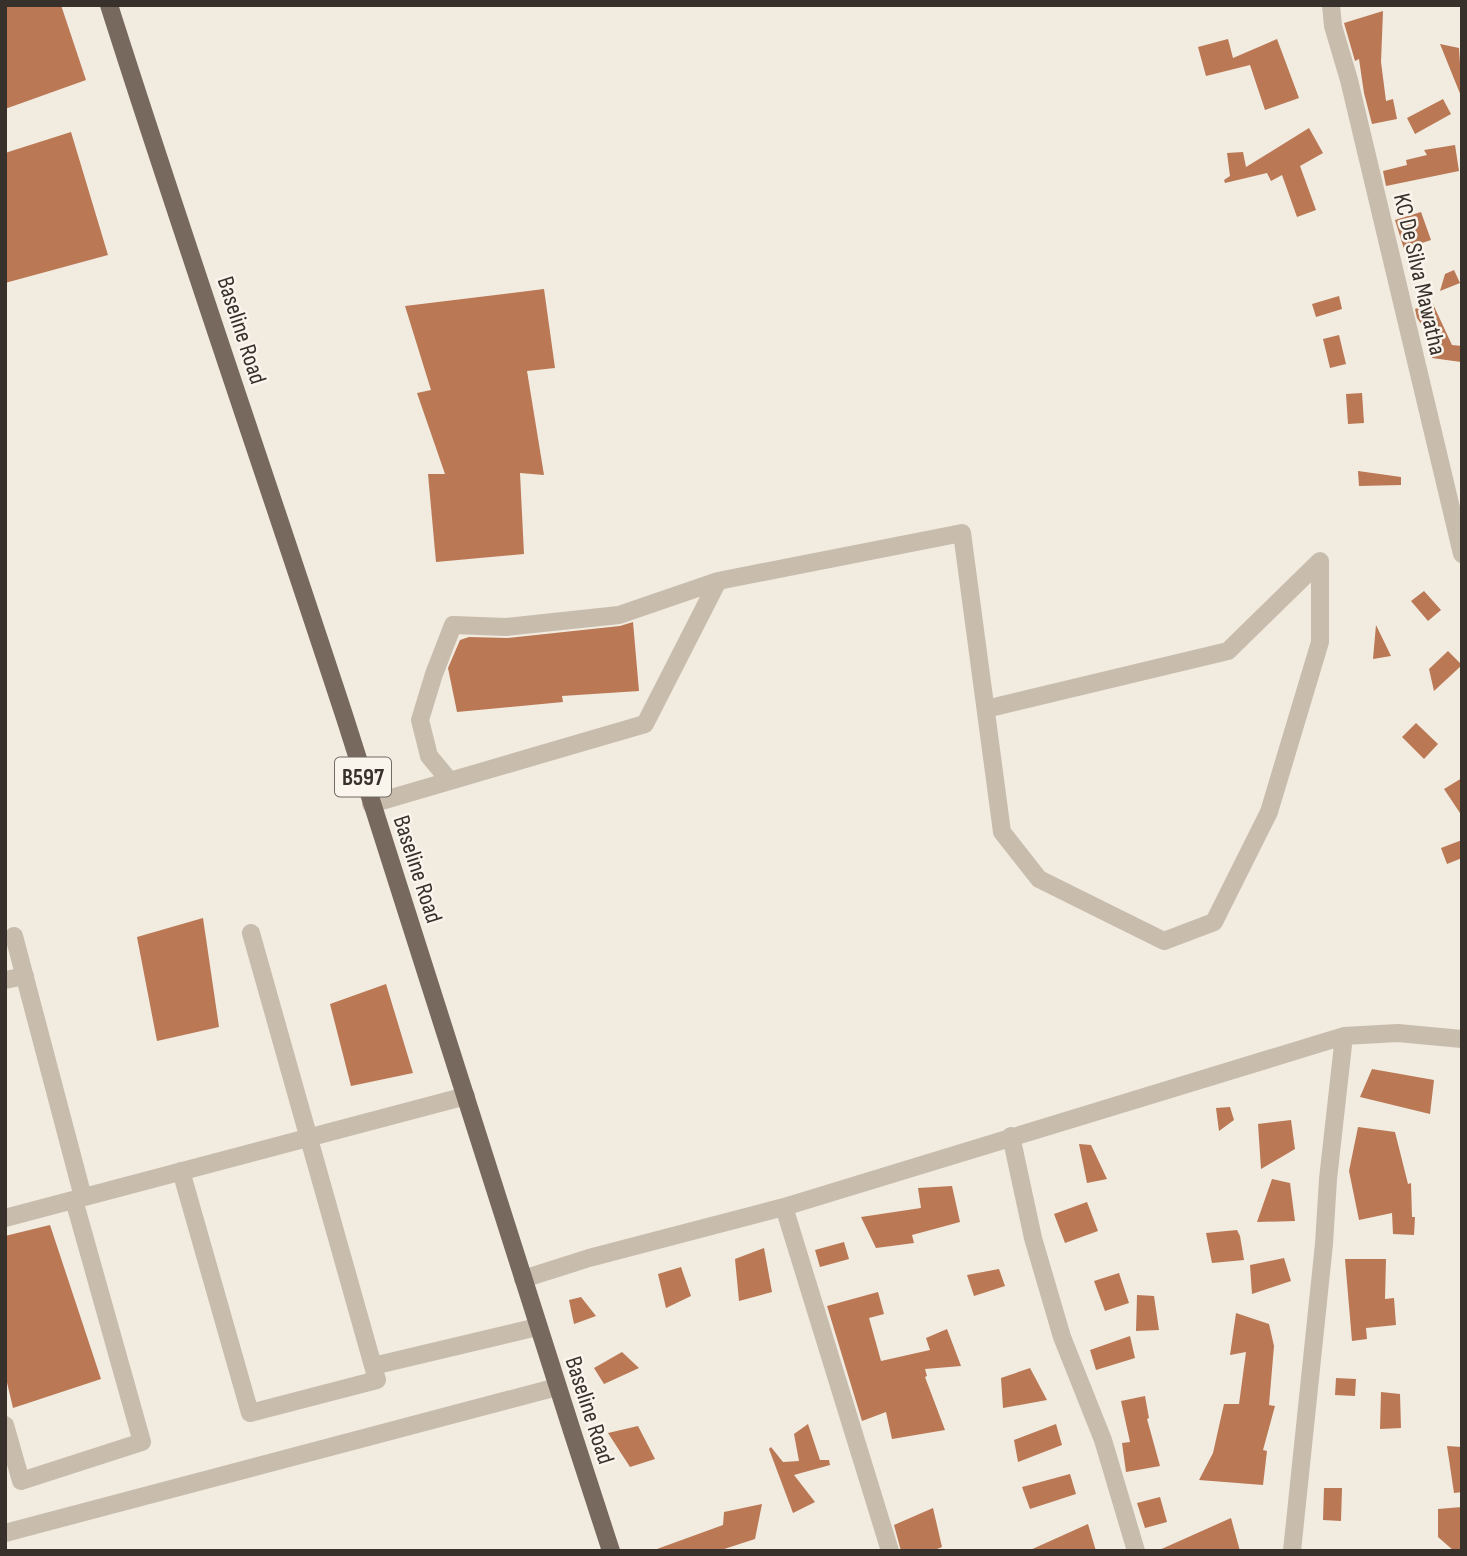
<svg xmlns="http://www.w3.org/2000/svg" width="1467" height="1556" font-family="'Sofia Sans Condensed',sans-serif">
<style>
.building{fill:#ba7855}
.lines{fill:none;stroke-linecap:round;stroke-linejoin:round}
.minor{stroke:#c8bcad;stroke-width:18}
.major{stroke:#77695d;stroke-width:18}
.labels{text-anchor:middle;stroke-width:5;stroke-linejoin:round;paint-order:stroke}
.shield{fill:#f9f4ec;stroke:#716b65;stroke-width:2}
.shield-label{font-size:23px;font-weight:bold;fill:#37302b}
.street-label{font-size:24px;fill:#37302b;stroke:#f9f4ec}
</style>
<rect width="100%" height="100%" fill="#f1ebe0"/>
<path class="building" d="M5 5H61L86 80 5 109Z
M1383 11 1381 62 1386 101 1393 99 1397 119 1372 124 1364 93 1359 59 1355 61 1344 23Z
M1228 39 1233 58 1277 39 1299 98 1265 110 1250 65 1206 76 1198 47Z
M1440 44 1459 48 1462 95 1461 96Z
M1443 99 1451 114 1415 134 1407 118Z
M1309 128 1323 153 1300 166 1316 210 1297 217 1282 175 1271 181 1267 173 1225 183 1224 180 1230 176 1227 153 1243 152 1246 167Z
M71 132 108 255 5 283V153Z
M1455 145 1459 171 1386 186 1383 171 1407 165 1406 160 1427 155 1424 150Z
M1421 212 1431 240 1404 249 1395 220Z
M1454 270 1460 283 1440 291 1445 274Z
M544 289 555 368 527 371 544 475 520 473 524 554 436 562 428 474H445L417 393 431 390 405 306Z
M1339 296 1342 309 1316 317 1312 304Z
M1432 302 1452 345 1462 346 1461 362 1432 358 1434 343 1417 318 1415 309Z
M1339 335 1346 364 1330 368 1323 339Z
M1362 393 1364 423 1348 424 1346 394Z
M1358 471 1401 477V485L1359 486Z
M1424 591 1441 610 1428 621 1411 601Z
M633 622 639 691 562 696 563 702 457 712 448 668 460 640 469 637 507 638 620 626Z
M1376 625 1391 656 1373 659Z
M1448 651 1462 665 1434 691 1429 669Z
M1416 723 1438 744 1424 759 1402 737Z
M1462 778V816L1444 789Z
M1462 840V858L1447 864 1441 848Z
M203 918 219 1027 157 1041 137 937Z
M386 984 413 1073 351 1086 330 1004Z
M1372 1069 1434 1080 1430 1114 1360 1097Z
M1230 1107 1234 1120 1219 1131 1216 1108Z
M1291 1120 1295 1149 1261 1169 1258 1124Z
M1358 1127 1395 1132 1408 1184 1411 1183 1412 1217H1415L1414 1235 1393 1234 1392 1213 1359 1220 1349 1171Z
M1079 1144 1091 1145 1107 1179 1087 1183Z
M1272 1179 1290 1183 1295 1221 1257 1222Z
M952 1186 960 1222 912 1235 914 1243 876 1248 861 1217 921 1208 918 1188Z
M1087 1202 1098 1231 1065 1243 1054 1214Z
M50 1225 101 1379 13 1408 5 1374V1236Z
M1237 1230 1240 1236 1244 1260 1212 1263 1206 1233Z
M844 1242 849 1259 820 1267 815 1250Z
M764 1248 772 1292 739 1301 735 1259Z
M1284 1258 1291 1281 1252 1294 1250 1265Z
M1345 1259H1386L1385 1299 1394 1298 1396 1325 1366 1328 1367 1339 1352 1341Z
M681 1267 691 1296 666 1308 658 1274Z
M999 1269 1005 1286 974 1296 967 1275Z
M1119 1273 1129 1303 1105 1311 1094 1281Z
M878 1292 884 1314 869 1318 881 1361 930 1350 926 1338 947 1329 961 1366 925 1369 927 1376 925 1377 945 1430 892 1439 886 1412 862 1421 827 1306Z
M1137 1295 1154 1296 1159 1330 1136 1331Z
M581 1297 596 1316 574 1324 569 1300Z
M1236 1313 1269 1324 1274 1346 1269 1405 1275 1406 1263 1450 1267 1451 1263 1485 1199 1480 1213 1453 1224 1404H1239L1246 1352 1230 1355Z
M1130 1336 1135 1358 1096 1370 1090 1350Z
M622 1352 639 1368 604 1384 594 1368Z
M1030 1368 1047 1400 1003 1408 1001 1378Z
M1336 1378 1356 1379 1355 1396 1335 1395Z
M1381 1392 1400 1394 1401 1428 1380 1429Z
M1145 1396 1149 1418 1147 1419 1160 1466 1126 1472 1122 1443 1130 1442 1121 1401Z
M808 1424 820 1460H829L830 1465 794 1475 815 1502 793 1513 769 1449 771 1447 783 1462 799 1461 794 1434Z
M1056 1424 1062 1445 1018 1462 1014 1440Z
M638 1426 655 1459 630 1467 608 1433Z
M1447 1446 1462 1447V1492L1454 1493Z
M1070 1474 1076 1494 1030 1509 1022 1487Z
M1324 1488H1342L1341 1521 1323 1520Z
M1160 1497 1167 1522 1145 1528 1137 1503Z
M762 1504 755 1539 718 1551H657V1549L723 1525 724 1512Z
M1462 1507V1551H1454L1438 1537V1509Z
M933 1508 942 1547 932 1551H901L894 1525Z
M1231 1518 1240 1551H1157Z
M1088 1524 1096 1551H1028Z"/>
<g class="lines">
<path class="minor" d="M1331 5 1333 26 1349 80 1462 554
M449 780 429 756 420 720 434 674 453 625 506 627 619 615 718 581
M371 804 645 724 718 581 962 533 1002 832 1039 879 1164 941 1214 922 1269 812 1320 642V561L1228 651 986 709
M14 936 83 1197
M5 980 25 976
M1011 1136 1033 1238 1062 1337 1103 1440 1136 1551
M181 1171 250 1413 377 1380 251 933
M784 1207 890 1551
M5 1218 466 1096
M523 1279 589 1258 784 1207 1344 1036 1398 1033 1462 1039
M373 1366 537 1327
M5 1425 21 1481 142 1442 74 1200
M5 1533 557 1387
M1292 1551 1324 1244 1328 1179 1344 1036"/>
<path class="major" d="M109 5C185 244 267 480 345 718 435 995 520 1274 611 1551"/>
</g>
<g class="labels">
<rect class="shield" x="335" y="757.5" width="56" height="39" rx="5"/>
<g class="shield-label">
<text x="363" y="785">B597</text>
</g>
<g class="street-label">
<text transform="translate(1420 274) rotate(77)" y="8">KC De Silva Mawatha</text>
<text transform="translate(242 330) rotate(72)" y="8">Baseline Road</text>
<text transform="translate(418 869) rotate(72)" y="8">Baseline Road</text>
<text transform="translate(590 1410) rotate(72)" y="8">Baseline Road</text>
</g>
</g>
<rect width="1467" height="1556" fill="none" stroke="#37302b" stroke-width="14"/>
</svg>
